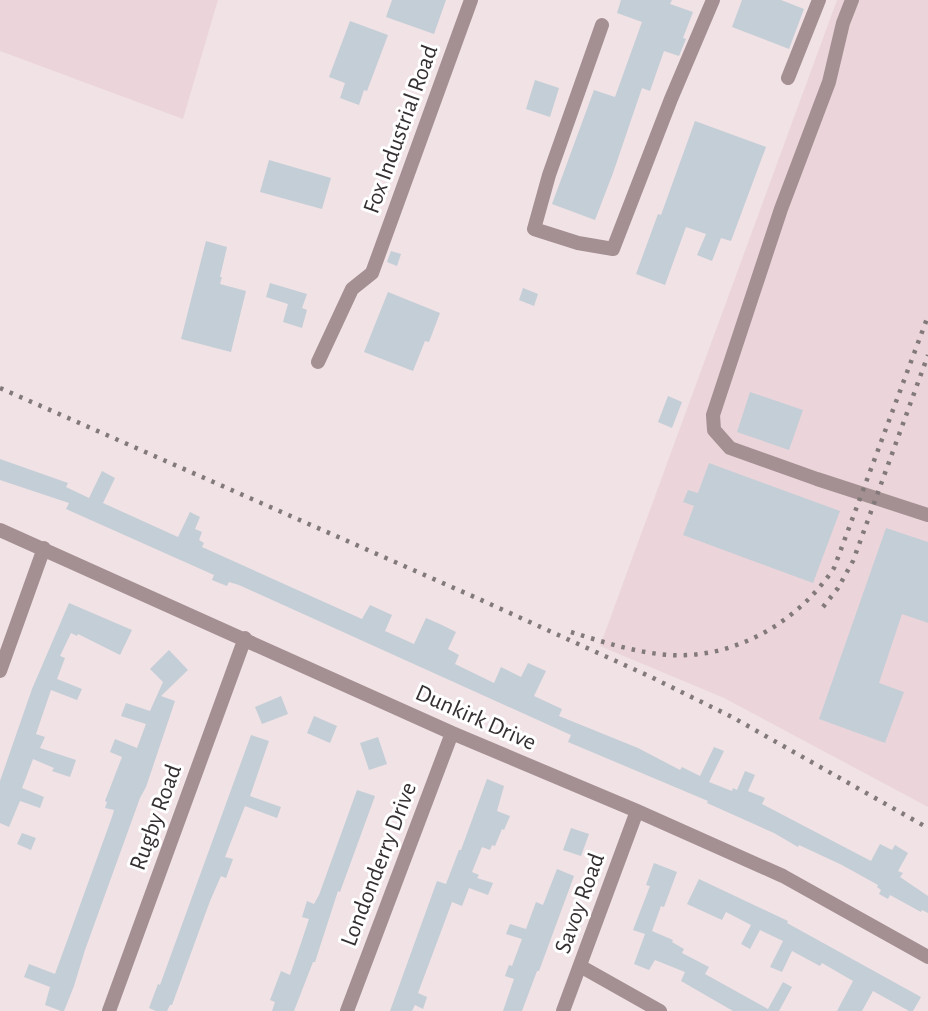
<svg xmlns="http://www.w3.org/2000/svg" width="928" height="1011" font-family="'Alegreya Sans',sans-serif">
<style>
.built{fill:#ebd5da}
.building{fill:#c4ced6}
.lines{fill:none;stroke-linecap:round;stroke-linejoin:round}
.minor{stroke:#a48f93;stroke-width:14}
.rail{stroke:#82797b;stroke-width:4.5;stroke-dasharray:3.5 7;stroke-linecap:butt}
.labels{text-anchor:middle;stroke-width:6;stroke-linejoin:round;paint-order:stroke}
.street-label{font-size:24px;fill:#353031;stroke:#fff}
</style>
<rect width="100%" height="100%" fill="#f0e2e5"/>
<path class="built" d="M0 0H218L183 119 0 51Z
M837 0H928V807L724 698 600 646Z"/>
<path class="building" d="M392 0H446L434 34 386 17Z
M621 0H672L670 4 693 12 683 38 686 39 679 56 664 51 650 91 642 88 613 173 595 220 552 204 594 90 615 97 642 22 617 13Z
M742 0H781L804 9 789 49 732 27Z
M350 21 388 35 367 91 364 90 359 105 340 98 345 83 329 77Z
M535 80 559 88 550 117 526 109Z
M695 121 766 147 731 241 721 238 712 261 697 255 706 234 686 227 665 285 636 274 658 214 661 215Z
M269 160 331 178 322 209 260 192Z
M206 241 227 247 220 277H222L220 284 246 291 231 352 181 339Z
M391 251 401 254 397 266 387 262Z
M270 283 307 294 302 308 307 310 302 328 283 322 288 304 266 297Z
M523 288 538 294 534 306 519 300Z
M388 292 440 313 429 342 425 341 413 371 364 352Z
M750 392 803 410 789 450 737 432Z
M668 396 682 402 672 428 658 422Z
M0 459 68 483 66 487 89 498 102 471 115 478 103 503 178 537 190 512 200 517 195 529 202 532 199 540 204 543 202 547 362 619 370 605 392 615 385 631 414 644 426 618 442 625 456 632 448 649 459 655 455 664 494 683 501 667 521 677 528 663 546 671 534 696 562 709 559 716 638 748 680 770 682 767 700 776 714 747 724 751 709 782 732 791 733 788 737 790 745 771 755 775 748 791 765 798 762 804 871 861 880 844 892 850 895 845 908 853 898 871 903 873 900 877 928 896V913L922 910 921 912 890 895 888 899 879 894 881 890 877 887 878 885 842 865 799 845 798 847 774 833 707 803 708 801 568 742 571 735 239 585 229 582 227 586 212 580 214 575 66 509 69 503 0 480Z
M709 463 840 511 813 583 683 535 694 506 683 502 688 490 698 493Z
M886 528 928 542V623L902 614 879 683 904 692 885 743 819 719Z
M69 603 132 630 120 655 78 634 77 636 71 633 60 656 65 658 57 679 82 689 77 700 51 690 36 734 45 737 40 748 76 760 70 777 52 771 54 768 33 759 22 788 44 797 40 808 20 801 9 827 0 823V781L32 689Z
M169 650 188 670 161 696 175 701 146 787 140 798 85 950 74 986 64 1011H61L45 1005 50 987 24 977 29 964 55 974 112 817 114 810 105 808 107 802 105 801 122 757 110 752 115 739 137 748 146 724 121 716 126 703 150 711 163 682 150 669Z
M281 696 288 714 262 724 255 707Z
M314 716 337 726 330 743 307 733Z
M251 735 269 741 250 796 281 807 277 818 245 806 225 857 233 859 226 878 221 876 210 901 172 1005H170L167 1011H156L149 1008 158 984 160 985Z
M378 737 387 764 369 770 360 743Z
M487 779 504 786 497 811 510 816 504 830 502 829 495 846 492 845 490 850 482 847 472 872 479 875 477 878 493 883 488 895 469 888 462 906 452 902 418 993 427 997 423 1009 415 1005 412 1011H390L437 881 446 884 459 850H461Z
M357 790 375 796 340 892 338 891 315 962H313L294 1011H272L275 1002 270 1000 281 971 290 975 300 946 309 919 302 917 307 901 314 904 319 895Z
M571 828 589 834 581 856 563 850Z
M22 833 36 838 31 850 17 844Z
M654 863 677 872 664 907 661 906 652 931 673 940 672 942 684 949 682 953 709 967 705 974 768 1009 783 982 792 987 779 1011H733L681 981 685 972 655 960 649 970 634 964 645 934 633 930 650 886 646 885Z
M557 869 574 876 539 971H537L522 1011H503L514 979 505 976 509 965 512 966 522 939 506 934 510 924 526 929 536 902 543 905Z
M699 879 788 921 787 923 921 997 913 1011H909L873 991 862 1011H837L853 981 822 963 820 966 792 951 782 972 770 967 783 941 760 930 750 949 741 944 751 925 726 912 722 920 687 904Z"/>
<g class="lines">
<path class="minor" d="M852 0 843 23 829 82 781 209 713 415 714 430 730 448 817 479 928 515
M602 25 549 175 534 229 578 243 613 249 671 99 713 0
M788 78 819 0
M318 362 352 289 372 273 471 0
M0 530 452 733 637 811 783 876 928 957
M0 671 44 548
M580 966 660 1011
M109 1011 245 638
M347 1011 452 733
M563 1011 637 811"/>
<path class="rail" d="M0 388 479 599 651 677 732 717 928 828
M823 607 838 588 853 561 928 355
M571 632C603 642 637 653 670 655 736 659 799 621 834 568L928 316"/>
</g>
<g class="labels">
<g class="street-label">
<text transform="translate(400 129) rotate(-70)" y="8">Fox Industrial Road</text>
<text transform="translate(476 717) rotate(24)" y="8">Dunkirk Drive</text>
<text transform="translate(155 817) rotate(-70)" y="8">Rugby Road</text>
<text transform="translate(378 864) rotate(-69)" y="8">Londonderry Drive</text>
<text transform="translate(579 903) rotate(-70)" y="8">Savoy Road</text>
</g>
</g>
</svg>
